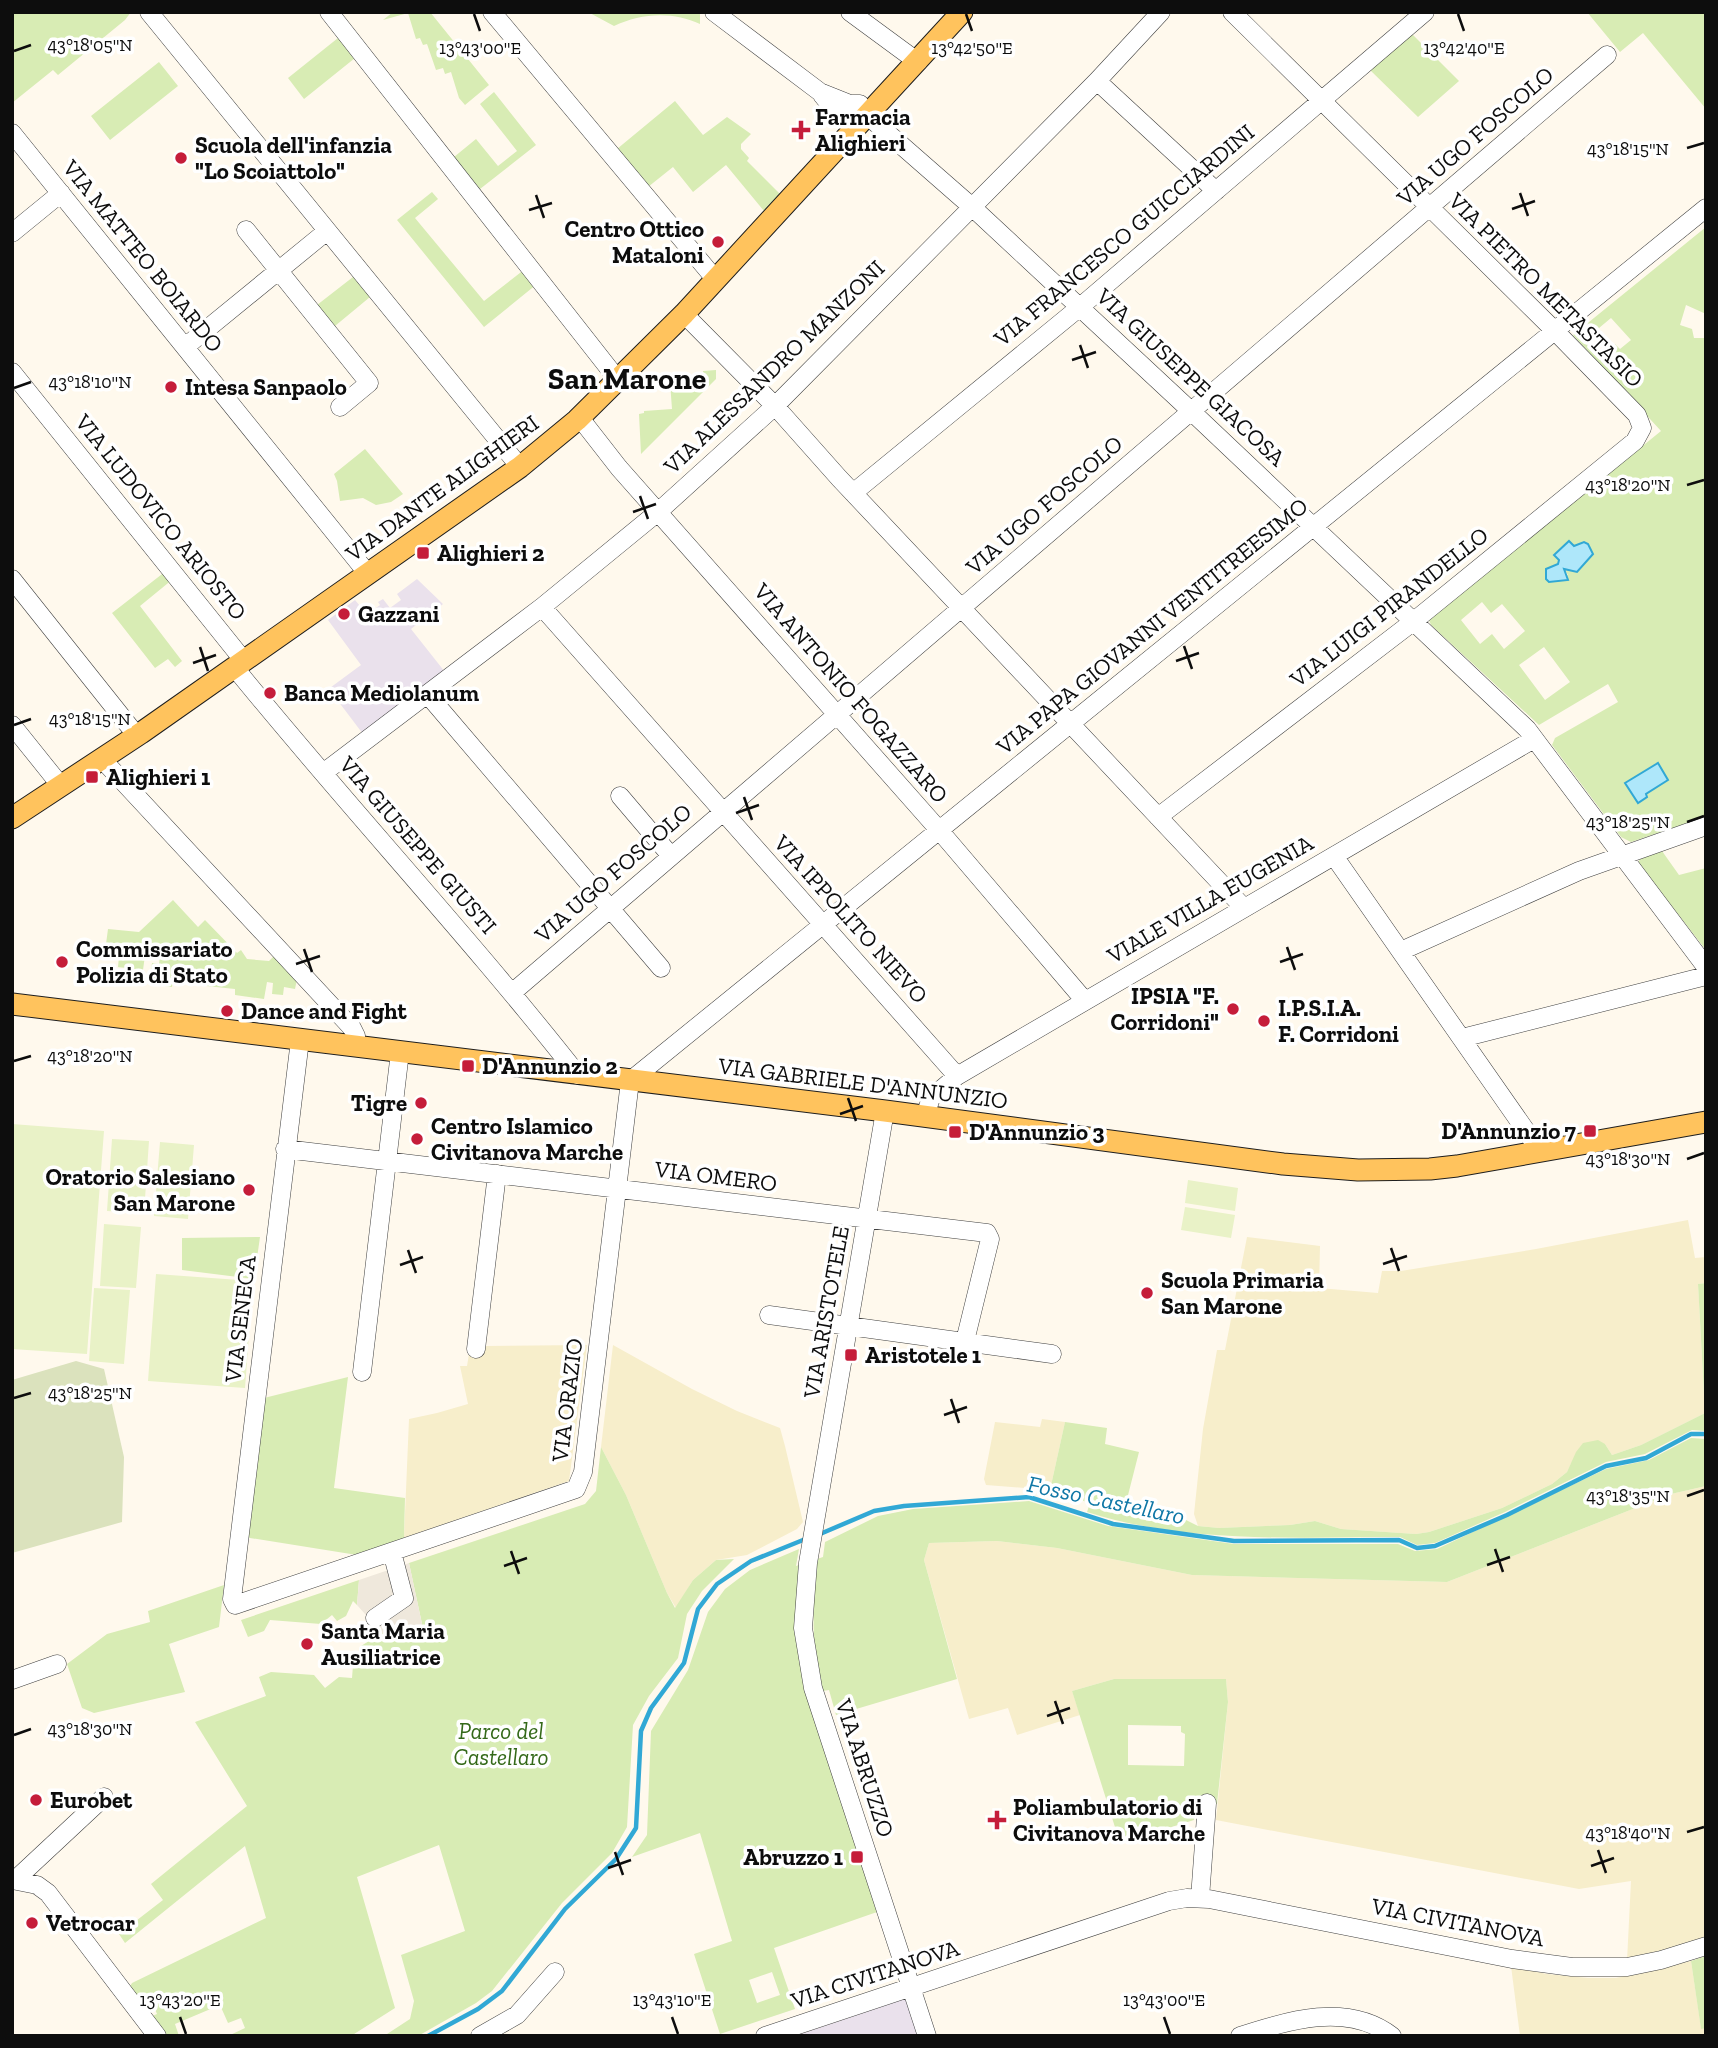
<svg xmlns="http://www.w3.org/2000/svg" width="1718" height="2048" font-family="'Zilla Slab',serif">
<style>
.industrial{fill:#eae1ec}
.farmland{fill:#f7eecb}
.green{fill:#d8ecb4;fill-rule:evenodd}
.cemetery{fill:#dbe2bd}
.pitch{fill:#e9f2c7}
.plaza{fill:#efe8dc}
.water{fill:#aee7fa;stroke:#31a8d5;stroke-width:2}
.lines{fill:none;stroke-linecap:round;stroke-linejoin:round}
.stream{stroke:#31a8d5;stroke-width:4.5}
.minor-casing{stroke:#404040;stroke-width:19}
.major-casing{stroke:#1e1e1e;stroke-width:23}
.minor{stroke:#fff;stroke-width:18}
.major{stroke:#ffc35d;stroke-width:21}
.ticks{fill:none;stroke:#0d0d0d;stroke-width:2.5}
.poi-dot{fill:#c51d3a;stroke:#fff;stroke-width:2.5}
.labels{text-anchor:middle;stroke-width:7;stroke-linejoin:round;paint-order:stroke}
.poi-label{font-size:23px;font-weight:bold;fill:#0d0d0d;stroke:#fff;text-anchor:start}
.street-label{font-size:23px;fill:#0d0d0d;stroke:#fff}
.park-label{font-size:23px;font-style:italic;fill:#346919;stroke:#fff}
.water-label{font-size:24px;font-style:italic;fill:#0f77a6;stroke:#fff}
.district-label{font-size:30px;font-weight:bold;fill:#0d0d0d;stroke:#fff}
.ticks-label{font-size:18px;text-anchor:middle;fill:#0d0d0d;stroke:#fff;stroke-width:7;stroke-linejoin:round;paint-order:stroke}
</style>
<rect width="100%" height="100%" fill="#fff9ed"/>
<path class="industrial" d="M417 579 443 604 411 629 445 672 363 734 332 693 326 697 323 693 361 665 328 620 355 600 365 612 369 609 372 611 380 605 378 602 383 599 390 608 401 600 397 594Z
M907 1998 919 2036H795Z"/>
<path class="farmland" d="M1688 1220 1695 1258 1706 1257V1283L1698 1284 1705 1413 1641 1445 1612 1455 1605 1444 1571 1464 1567 1472 1552 1484 1502 1508 1429 1532 1416 1534 1341 1529 1315 1521 1290 1525 1219 1528 1198 1526 1194 1514 1203 1429 1217 1350H1225L1247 1237 1320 1246 1319 1288 1378 1293 1382 1271H1401L1536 1249Z
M587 1345 569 1481 404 1538 409 1419 437 1413 468 1404 460 1366H467L469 1354 483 1353 485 1346Z
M613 1345 692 1389 737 1411 780 1428 785 1446 803 1522 797 1529 747 1555 716 1560 693 1580 676 1608 667 1593 626 1495 601 1447Z
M1042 1419 1065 1422 1050 1490 986 1485 984 1479 995 1422 1040 1427Z
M1706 1486V1939L1627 1961 1631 1881 1579 1889 1216 1820 1228 1702 1226 1679H1114L1072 1691 1080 1715 1017 1735 1008 1708 969 1719 924 1560 929 1543 997 1541 1057 1548 1192 1575 1447 1582 1671 1494Z
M1691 1961 1701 2028H1706V2036H1520L1511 1966 1547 1974 1588 1978H1616Z"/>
<path class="green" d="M12 12H131L125 20 58 75 53 70 12 103Z
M393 12H430L489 85 465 105 459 98 451 72 445 74 443 68 436 70 427 44 423 45 420 38 416 39 408 13 383 20Z
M588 12H698L700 14V24C673 11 641 13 614 26Z
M1587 12H1706V109L1643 33 1620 52Z
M1412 34 1459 81 1418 117 1370 70Z
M338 38 355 58 304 99 288 78Z
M159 62 178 86 110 140 91 116Z
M494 92 536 145 480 189 454 157 476 139 498 166 517 151 480 104Z
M675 101 703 135 727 117 751 134 741 144V149L749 158 747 161 780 194 764 211 726 165 693 192 673 167 648 187 617 149Z
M432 192 438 199 415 218 484 301 525 269 537 284 484 327 397 220Z
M1706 227V314L1686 305 1680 325 1692 329 1694 338H1706V817L1631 842 1621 837 1552 745 1555 738 1618 702 1608 684 1539 725 1431 625 1429 620 1661 431 1573 335ZM1611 318 1631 340 1620 349 1615 344 1601 355 1587 338ZM1584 542 1588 544 1564 569 1568 575 1549 582 1546 579V569L1558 564 1559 560 1574 546ZM1482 602 1491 613 1502 604 1525 631 1504 649 1492 634 1480 644 1461 620ZM1544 647 1570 682 1545 700 1519 665Z
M353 277 370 297 335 326 317 305Z
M716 370V379L641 454 639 414 644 413V411L672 409 670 382 675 381V379L703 377V371Z
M365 449 403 494 391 502 376 505 363 498 340 501 337 481 334 474Z
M166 571 173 579 140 606 182 661 175 667 168 659 155 668 112 613Z
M1662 851 1679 875 1706 868V950L1638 863 1640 859Z
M173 900 198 927 205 920 237 953 241 950 247 959 269 961 275 955 297 979 295 989 284 987 283 995 272 994 273 983 267 982 264 999 235 995V989L197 985 198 975 182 973V970L174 969 172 987 149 984 152 963 159 964 161 950 146 948 143 970 118 967 120 946 106 944 108 929 139 932Z
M260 1237 254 1279 182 1270V1238Z
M1706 1283V1431L1692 1430 1645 1454 1606 1462 1505 1512 1435 1543 1417 1545 1400 1537C1296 1537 1188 1544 1087 1512L1090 1503 1050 1490 1065 1422 1107 1428 1105 1444 1139 1452 1126 1503 1170 1512 1198 1526 1219 1528 1290 1525 1315 1521 1341 1529 1416 1534 1429 1532 1502 1508 1552 1484 1567 1472 1576 1452 1583 1443 1598 1440 1605 1444 1612 1455 1641 1445 1705 1413 1698 1284Z
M348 1377 334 1488 405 1498 404 1538 357 1555 244 1537 260 1399Z
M1691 1438 1706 1439V1486L1671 1494 1447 1582 1192 1575 1057 1548 997 1541 929 1543 924 1560 957 1679 836 1715 829 1690 823 1691C810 1646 813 1605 817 1559L823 1557 825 1542 878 1516 913 1509 1029 1501 1108 1526 1234 1544H1398L1415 1551 1437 1549 1606 1469 1649 1460Z
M601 1447 626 1495 667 1593 675 1608 693 1580 716 1560 734 1559 702 1591 687 1614 678 1658 649 1696 633 1725 627 1827 612 1853 562 1903 492 1991 476 2003 418 2036H384L410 2019 414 2001 401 1955 465 1931 439 1845 357 1877 395 2008 351 2036H228L245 2028 241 2018 228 2023 220 2005 175 2024 179 2036H164L150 2017 157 2014 152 2002 141 2006 128 1990 132 1983 266 1918 245 1846 125 1943 119 1934 163 1900 151 1884 247 1806 195 1722 266 1696 259 1677 271 1672 314 1675 325 1688 339 1677 352 1678 353 1665 366 1654 361 1646 369 1641 385 1639 382 1633 425 1638 409 1563 585 1504 596 1491Z
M799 1549 796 1566 799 1565 796 1637 804 1686 877 1912 774 1948 795 2009 720 2034 694 1954 732 1941 700 1833 632 1857 647 1835 651 1731 688 1670 708 1612 725 1589 750 1570ZM772 1972 780 1995 757 2003 749 1980Z
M359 1580 357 1605 353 1601 346 1616 337 1621 332 1615 321 1624 270 1620 264 1631 248 1637 241 1620Z
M224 1585 219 1627 169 1644 185 1692 94 1713 82 1708 67 1664 107 1634 150 1622 148 1611Z
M1114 1679H1226L1228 1702 1217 1804 1197 1803 1194 1820 1120 1843 1072 1691ZM1128 1725 1181 1726V1732L1185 1734 1184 1766 1128 1765Z
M1706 1956V2028L1701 2029 1691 1961Z"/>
<path class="cemetery" d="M76 1361 104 1369 124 1457 122 1522 12 1553V1380Z"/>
<path class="pitch" d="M12 1124 104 1131 87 1354 12 1349Z
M112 1139 149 1141 144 1213 107 1211Z
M160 1142 194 1145 188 1219 154 1216Z
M1188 1180 1238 1188 1235 1211 1185 1203Z
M1185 1207 1235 1215 1231 1238 1181 1230Z
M104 1224 141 1227 136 1288 100 1286Z
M156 1274 253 1281 245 1388 148 1381Z
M94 1288 130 1290 124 1364 89 1361Z"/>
<path class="plaza" d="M409 1563 425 1638 382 1633 357 1605 359 1580Z"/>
<path class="water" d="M1569 541 1574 546 1584 542 1588 544 1593 554 1577 572 1564 569 1568 580 1549 582 1546 579V569L1558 564 1559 560 1554 555Z
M1658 763 1668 780 1646 794 1647 797 1638 803 1625 783Z"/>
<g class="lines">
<path class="stream" d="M820 1534 874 1511 904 1506 1029 1497 1113 1524 1234 1541 1399 1540 1417 1548 1435 1546 1507 1515 1606 1466 1646 1458 1691 1434H1706
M428 2036 478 2009 502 1991 565 1909 616 1859 636 1828 641 1731 651 1708 684 1663 698 1609 717 1584 751 1561 808 1538"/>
<g class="minor-casing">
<path id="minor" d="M149 12 520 467
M329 12 618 380
M492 12 716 280
M714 12 820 92 850 104H860
M850 12 918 62
M1097 81 1216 191
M822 95C838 114 842 121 868 116
M850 104 868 116 972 207 1191 411 1527 729 1706 967
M12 133 368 574
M246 230 369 383 340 407
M12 233 61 193
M684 314 775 406 839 478 1244 908
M185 347 327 231
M12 372 244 661
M580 418 619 468 939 830 1085 1001
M853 493 1080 307 1425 12
M12 579 137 736
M542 607 957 1076
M235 668C346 805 468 935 578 1075
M428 695 661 968
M12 725 61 786
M102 759 352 1028 356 1036 355 1047
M323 773 542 607 658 512 775 406 1097 81 1161 12
M620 796 671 856
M1158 817 1414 621 1635 441 1642 428 1637 415 1555 331 1232 12
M1334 856 1540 1151
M1401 951 1579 871 1706 826
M513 992 1607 55
M1462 1038 1706 976
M300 1040 232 1599 235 1605 576 1489 583 1472 630 1081 1706 208
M885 1111 808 1563 803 1628 813 1688 927 2036
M925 1116 931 1098 957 1076 1534 739
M285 1149 987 1233 990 1239 965 1341
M769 1315 1052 1354
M476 1349 497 1174
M362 1372 400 1052
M375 1618 404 1598 392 1552
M12 1680 57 1664
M12 1880 37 1885 48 1893 157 2036
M15 1880 104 1797
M1200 1898 1207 1803
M480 2036 517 2015 555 1972
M765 2036 1169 1901 1187 1898 1209 1899 1512 1959 1572 1967H1627L1661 1960 1706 1946
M1240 2036C1288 2020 1348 2002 1392 2036"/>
</g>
<g class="major-casing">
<path id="major" d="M12 818 141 733 520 467 577 420 684 314 962 12
M12 1004 885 1111 1283 1164 1358 1170 1430 1169 1457 1166 1706 1122"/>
</g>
<use href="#minor" class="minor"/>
<use href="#major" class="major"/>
</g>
<path class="ticks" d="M474 14 480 31M966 14 972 31M1458 14 1464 31M14 51 31 45M1687 148 1704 143M1520 193 1528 216M536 195 544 218M1512 209 1535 201M529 210 552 203M1080 345 1088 368M1072 360 1096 352M14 388 31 382M1687 485 1704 480M640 496 648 519M633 512 656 504M1184 646 1192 669M200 647 208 671M1176 661 1199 653M193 663 216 655M14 725 31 719M744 797 752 820M736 813 759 805M1687 822 1704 816M1287 947 1295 970M304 949 312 972M1280 962 1303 954M296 964 320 956M14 1061 31 1056M848 1098 856 1121M840 1114 863 1106M1687 1159 1704 1153M1391 1248 1399 1271M408 1250 416 1273M1383 1264 1407 1256M400 1265 423 1257M14 1398 31 1393M951 1399 959 1423M944 1415 967 1407M1687 1496 1704 1490M1495 1549 1503 1572M511 1551 519 1574M1487 1565 1510 1557M504 1566 527 1558M1055 1701 1063 1724M1047 1716 1070 1708M14 1735 31 1729M1687 1832 1704 1827M1598 1850 1606 1873M615 1852 623 1875M1591 1866 1614 1858M608 1868 631 1860M180 2017 186 2034M672 2017 678 2034M1164 2017 1170 2034"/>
<g class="poi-dot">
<path d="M797.5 119.5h7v7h7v7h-7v7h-7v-7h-7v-7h7z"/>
<circle cx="181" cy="158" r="7"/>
<circle cx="718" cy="242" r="7"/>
<circle cx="171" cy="387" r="7"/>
<rect x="416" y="546" width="14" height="14" rx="3.5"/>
<circle cx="344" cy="614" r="7"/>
<circle cx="270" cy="693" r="7"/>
<rect x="85" y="770" width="14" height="14" rx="3.5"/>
<circle cx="62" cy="962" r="7"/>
<circle cx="1233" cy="1009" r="7"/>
<circle cx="227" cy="1011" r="7"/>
<circle cx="1264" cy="1021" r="7"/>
<rect x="461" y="1059" width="14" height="14" rx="3.5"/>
<circle cx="421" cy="1103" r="7"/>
<rect x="1583" y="1124" width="14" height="14" rx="3.5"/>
<rect x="948" y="1125" width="14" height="14" rx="3.5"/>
<circle cx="417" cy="1139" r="7"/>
<circle cx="249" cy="1190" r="7"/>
<circle cx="1147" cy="1293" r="7"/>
<rect x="844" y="1348" width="14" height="14" rx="3.5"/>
<circle cx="307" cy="1644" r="7"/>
<circle cx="36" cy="1800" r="7"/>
<path d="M993.5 1809.5h7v7h7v7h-7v7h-7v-7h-7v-7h7z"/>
<rect x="850" y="1850" width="14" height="14" rx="3.5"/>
<circle cx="32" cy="1923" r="7"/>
</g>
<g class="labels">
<g class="poi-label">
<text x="815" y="125">Farmacia<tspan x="815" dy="26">Alighieri</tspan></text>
<text x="195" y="153">Scuola dell'infanzia<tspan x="195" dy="26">"Lo Scoiattolo"</tspan></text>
<text x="704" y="237" text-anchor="end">Centro Ottico<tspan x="704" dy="26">Mataloni</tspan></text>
<text x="185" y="395">Intesa Sanpaolo</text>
<text x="437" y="561">Alighieri 2</text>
<text x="358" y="622">Gazzani</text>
<text x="284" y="701">Banca Mediolanum</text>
<text x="106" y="785">Alighieri 1</text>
<text x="76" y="957">Commissariato<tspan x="76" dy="26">Polizia di Stato</tspan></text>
<text x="1219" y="1004" text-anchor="end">IPSIA "F.<tspan x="1219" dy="26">Corridoni"</tspan></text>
<text x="1278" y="1016">I.P.S.I.A.<tspan x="1278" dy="26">F. Corridoni</tspan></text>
<text x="241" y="1019">Dance and Fight</text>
<text x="482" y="1074">D'Annunzio 2</text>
<text x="407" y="1111" text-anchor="end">Tigre</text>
<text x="431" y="1134">Centro Islamico<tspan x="431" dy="26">Civitanova Marche</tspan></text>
<text x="1576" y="1139" text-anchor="end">D'Annunzio 7</text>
<text x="969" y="1140">D'Annunzio 3</text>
<text x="235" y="1185" text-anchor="end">Oratorio Salesiano<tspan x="235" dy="26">San Marone</tspan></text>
<text x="1161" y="1288">Scuola Primaria<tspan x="1161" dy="26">San Marone</tspan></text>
<text x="865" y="1363">Aristotele 1</text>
<text x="321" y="1639">Santa Maria<tspan x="321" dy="26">Ausiliatrice</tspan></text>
<text x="50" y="1808">Eurobet</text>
<text x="1013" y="1815">Poliambulatorio di<tspan x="1013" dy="26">Civitanova Marche</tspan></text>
<text x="843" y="1865" text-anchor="end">Abruzzo 1</text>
<text x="46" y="1931">Vetrocar</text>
</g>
<g class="street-label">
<text transform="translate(1475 136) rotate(-41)" y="8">VIA UGO FOSCOLO</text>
<text transform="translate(1124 235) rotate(-40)" y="8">VIA FRANCESCO GUICCIARDINI</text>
<text transform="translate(143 256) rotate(51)" y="8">VIA MATTEO BOIARDO</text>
<text transform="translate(1546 290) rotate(45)" y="8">VIA PIETRO METASTASIO</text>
<text transform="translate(774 367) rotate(-44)" y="8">VIA ALESSANDRO MANZONI</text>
<text transform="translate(1191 377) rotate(43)" y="8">VIA GIUSEPPE GIACOSA</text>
<text transform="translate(442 488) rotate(-36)" y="8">VIA DANTE ALIGHIERI</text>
<text transform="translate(1044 505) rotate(-41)" y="8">VIA UGO FOSCOLO</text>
<text transform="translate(161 517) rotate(51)" y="8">VIA LUDOVICO ARIOSTO</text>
<text transform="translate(1389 607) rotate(-38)" y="8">VIA LUIGI PIRANDELLO</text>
<text transform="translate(1152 626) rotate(-39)" y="8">VIA PAPA GIOVANNI VENTITREESIMO</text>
<text transform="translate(851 693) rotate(49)" y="8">VIA ANTONIO FOGAZZARO</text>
<text transform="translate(418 845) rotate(49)" y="8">VIA GIUSEPPE GIUSTI</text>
<text transform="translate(613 873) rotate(-41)" y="8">VIA UGO FOSCOLO</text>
<text transform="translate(1210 899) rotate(-30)" y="8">VIALE VILLA EUGENIA</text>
<text transform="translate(851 919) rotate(48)" y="8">VIA IPPOLITO NIEVO</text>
<text transform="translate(863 1083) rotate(7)" y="8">VIA GABRIELE D'ANNUNZIO</text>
<text transform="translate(716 1176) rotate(7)" y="8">VIA OMERO</text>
<text transform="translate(826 1312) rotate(-80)" y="8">VIA ARISTOTELE</text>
<text transform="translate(240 1319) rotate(-83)" y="8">VIA SENECA</text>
<text transform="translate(567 1400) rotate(-83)" y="8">VIA ORAZIO</text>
<text transform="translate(865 1768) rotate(72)" y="8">VIA ABRUZZO</text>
<text transform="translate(1458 1922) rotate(11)" y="8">VIA CIVITANOVA</text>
<text transform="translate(875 1974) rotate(-18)" y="8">VIA CIVITANOVA</text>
</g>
<g class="park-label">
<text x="501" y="1739">Parco del<tspan x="501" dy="26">Castellaro</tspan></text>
</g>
<g class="water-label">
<text transform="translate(1106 1500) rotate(12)" y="8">Fosso Castellaro</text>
</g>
<g class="district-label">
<text x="627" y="389">San Marone</text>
</g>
</g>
<g class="ticks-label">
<text x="90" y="51">43°18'05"N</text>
<text x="480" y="54">13°43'00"E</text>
<text x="972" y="54">13°42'50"E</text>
<text x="1464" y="54">13°42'40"E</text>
<text x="1628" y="155">43°18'15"N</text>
<text x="90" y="388">43°18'10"N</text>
<text x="1628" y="491">43°18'20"N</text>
<text x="90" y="725">43°18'15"N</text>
<text x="1628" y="828">43°18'25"N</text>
<text x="90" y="1062">43°18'20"N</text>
<text x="1628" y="1165">43°18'30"N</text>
<text x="90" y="1399">43°18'25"N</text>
<text x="1628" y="1502">43°18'35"N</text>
<text x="90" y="1735">43°18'30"N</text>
<text x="1628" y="1839">43°18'40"N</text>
<text x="180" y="2006">13°43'20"E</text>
<text x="672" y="2006">13°43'10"E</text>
<text x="1164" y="2006">13°43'00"E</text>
</g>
<rect width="1718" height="2048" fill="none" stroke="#0d0d0d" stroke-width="28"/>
</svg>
